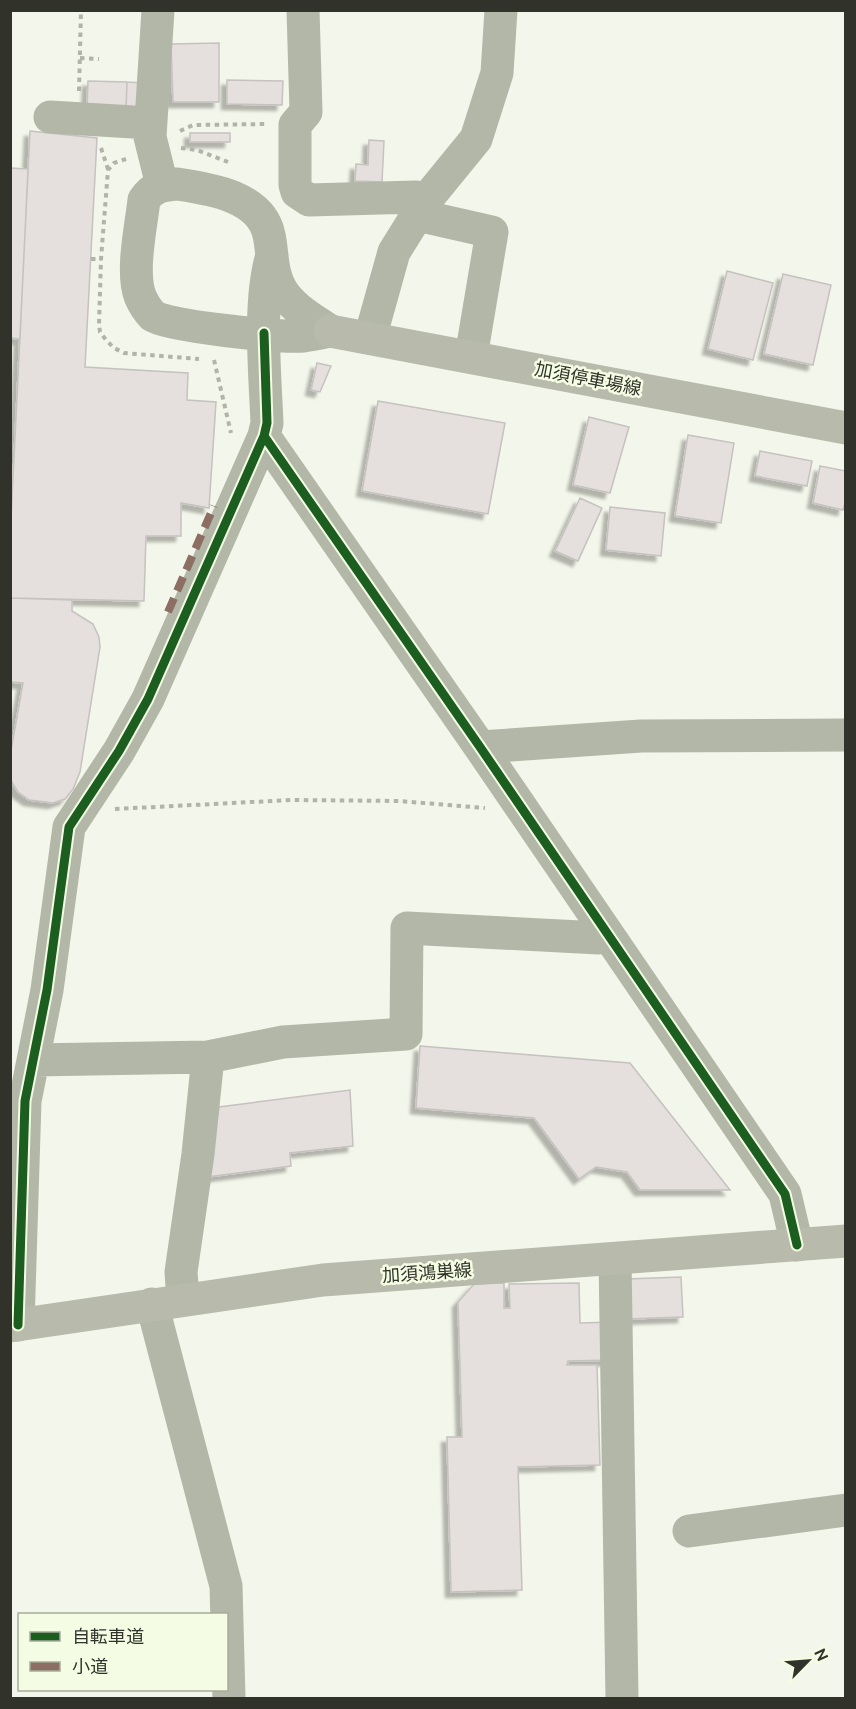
<svg xmlns="http://www.w3.org/2000/svg" width="856" height="1709" font-family="Ubuntu,'Noto Sans JP',sans-serif">
<style>
.building{fill:#e5dfdd;stroke:#c5c2bf;stroke-width:1.5;filter:url(#shadow)}
.lines{fill:none;stroke-linecap:round;stroke-linejoin:round}
.path{stroke:#b1b4a7;stroke-width:4;stroke-dasharray:4.5 4.5;stroke-linecap:butt}
.minor{stroke:#b3b7a8;stroke-width:33}
.major{stroke:#b8baab;stroke-width:33}
.quiet{stroke:#8d6e63;stroke-width:8;stroke-dasharray:15 8;stroke-linecap:butt}
.cycleway-casing{stroke:#f5fce4;stroke-width:13}
.cycleway{stroke:#1b5e20;stroke-width:9}
.labels{text-anchor:middle;stroke-width:5;stroke-linejoin:round;paint-order:stroke}
.street-label{font-size:18px;fill:#31332a;stroke:#f5fce4}
</style>
<defs>
<filter id="shadow"><feDropShadow dx="-5.5" dy="5.5" stdDeviation="1.5" flood-color="#0004"/></filter>
</defs>
<rect width="100%" height="100%" fill="#f3f6ea"/>
<path class="building" d="M219 43V102H173L171 44Z
M227 80 283 81 282 105 227 104Z
M88 81 127 82 126 110 87 108Z
M127 82 146 83 145 111 126 110Z
M30 131 97 138 85 367 188 373 187 400 216 402 209 508 181 503V536H146L144 601 10 598V539Z
M190 133H230V142H190Z
M369 140 384 141 382 182 355 181 356 164 368 165Z
M10 168 28 169 20 339 10 338Z
M727 271 773 283 753 360 708 349Z
M783 274 831 285 813 365 764 354Z
M317 363 331 366 320 392 311 390Z
M378 401 505 423 488 514 362 491Z
M589 417 629 427 610 493 573 485Z
M688 435 734 443 721 523 675 516Z
M760 451 812 461 807 486 755 476Z
M820 466 846 471V499L843 510 813 503Z
M580 498 602 508 578 561 555 551Z
M610 507 665 513 661 556 606 550Z
M10 598 72 600V611L93 624 99 637 100 647 80 772 73 789 65 799 53 803 29 800 18 792 10 779V756L23 683 10 682Z
M420 1046 630 1063 730 1190H640L627 1172 596 1167 579 1179 534 1118 416 1108Z
M350 1090 353 1146 290 1153 291 1166 207 1177 219 1107Z
M681 1277 683 1317 627 1319 626 1279Z
M504 1283V1308H510L509 1284 579 1283 580 1323 613 1322 614 1360 568 1361 567 1365H597L600 1465 518 1467 522 1590 451 1592 447 1437H462L458 1302 474 1284Z"/>
<g class="lines">
<path class="path" d="M80 58 99 59
M79 91 81 10
M180 131 193 125 267 124
M101 148 108 169
M181 148 197 150 228 162
M126 159 114 163 108 170 101 259 99 325 100 332 106 340 114 348 124 353 199 359
M91 259H101
M214 360 231 433
M115 809 291 800 399 801 485 808"/>
<path class="minor" d="M158 10 150 137 162 185
M303 10 306 112 295 125V185L297 192 309 200 416 197 427 199
M50 117 150 123
M177 184C210 189 261 196 269 235 273 253 271 272 281 289 292 308 313 319 330 331 321 333 312 335 303 336 283 338 166 326 153 316 148 311 143 303 140 296 131 271 141 227 144 200 152 187 163 185 177 184Z
M417 215 492 232 471 357
M370 338 394 252 427 199 476 139 497 73 501 10
M264 436 480 747 785 1194 797 1245
M480 747 641 736 846 735
M33 1060 208 1057 283 1042 406 1034 407 928 599 938 607 933
M615 1259 622 1698
M183 1299 181 1272 198 1154 208 1057
M152 1304 226 1586 229 1698
M18 1325 25 1101 47 990 69 827 119 751 148 699 264 436 267 423C265 373 258 301 272 255
M689 1531 846 1510"/>
<path class="major" d="M330 331 846 428
M10 1326 323 1280 846 1241"/>
<path class="quiet" d="M168 612 214 506"/>
<g class="cycleway-casing">
<path id="cycleway" d="M264 436 480 747 785 1194 797 1245
M18 1325 25 1101 47 990 69 827 119 751 148 699 264 436 267 423 264 333"/>
</g>
<use href="#cycleway" class="cycleway"/>
</g>
<g class="labels">
<g class="street-label">
<text transform="translate(588 379) rotate(11)" y="6">加須停車場線</text>
<text transform="translate(427 1273) rotate(-4)" y="6">加須鴻巣線</text>
</g>
</g>
<rect width="856" height="1709" fill="none" stroke="#31332a" stroke-width="24"/>
<rect x="18" y="1613" width="210" height="78" fill="#f5fce4" stroke="#a7ac9a" stroke-width="1.5"/>
<rect x="30" y="1632" width="30" height="9" fill="#1b5e20" stroke="#a7ac9a" stroke-width="1.5"/>
<text x="72" y="1643" font-size="18" fill="#31332a">自転車道</text>
<rect x="30" y="1662" width="30" height="9" fill="#8d6e63" stroke="#a7ac9a" stroke-width="1.5"/>
<text x="72" y="1673" font-size="18" fill="#31332a">小道</text>
<g transform="translate(808 1661) rotate(65)" stroke="#f5fce4" stroke-width="4.5" paint-order="stroke">
<path d="M0-4.5L10 22L0 15L-10 22Z" fill="#31332a"/>
<text y="-9" font-size="16" font-weight="bold" text-anchor="middle" fill="#31332a">N</text>
</g>
</svg>
